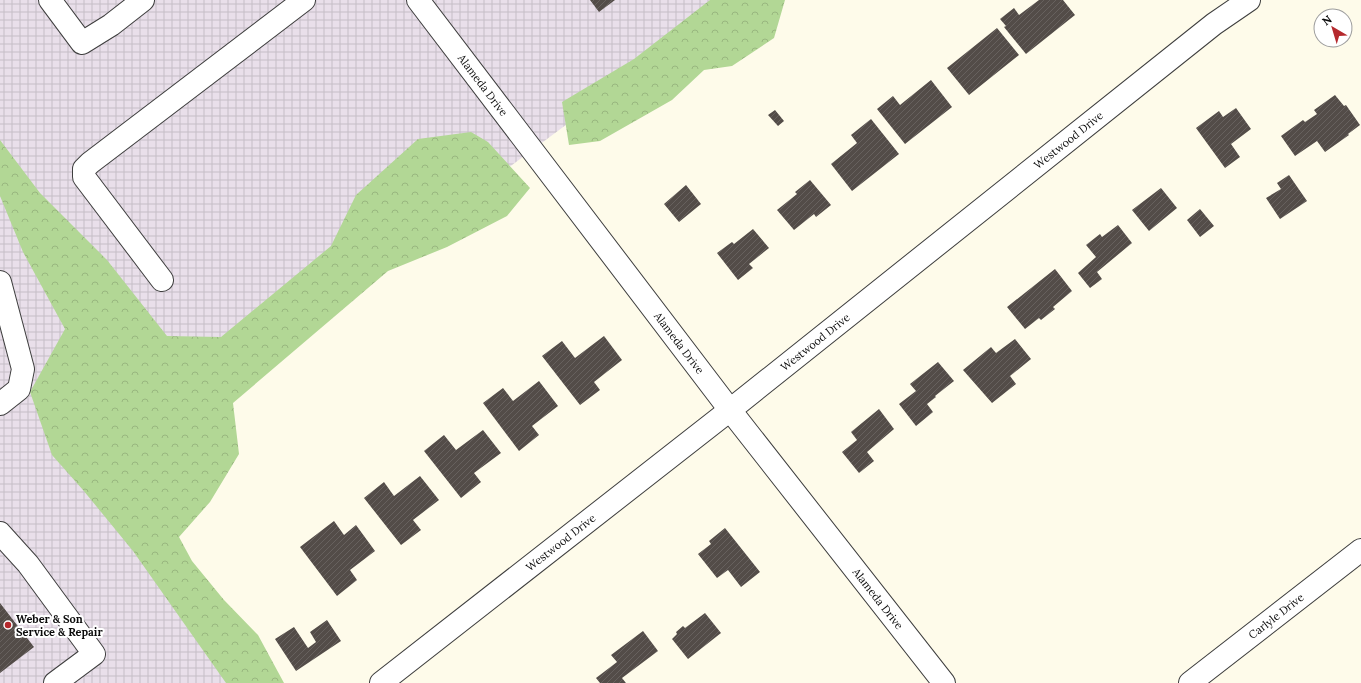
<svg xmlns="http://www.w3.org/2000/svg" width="1361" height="683" font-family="Lora,serif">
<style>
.industrial{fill:url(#industrial-grid)}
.forest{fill:url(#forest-crowns)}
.building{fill:url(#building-hatch)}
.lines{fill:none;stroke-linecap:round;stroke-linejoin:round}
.minor-casing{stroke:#3e3e3e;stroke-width:24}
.minor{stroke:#fff;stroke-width:22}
.poi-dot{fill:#b5292d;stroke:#fff;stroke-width:1.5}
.labels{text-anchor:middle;stroke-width:4;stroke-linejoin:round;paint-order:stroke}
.street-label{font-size:11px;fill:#0b0b0b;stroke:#fff}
.poi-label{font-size:11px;font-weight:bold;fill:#0b0b0b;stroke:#fff;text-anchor:start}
</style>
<defs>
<pattern id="industrial-grid" width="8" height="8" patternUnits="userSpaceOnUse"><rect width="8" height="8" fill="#e9dfea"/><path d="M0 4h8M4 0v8" fill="none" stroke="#c6bec7"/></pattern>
<pattern id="forest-crowns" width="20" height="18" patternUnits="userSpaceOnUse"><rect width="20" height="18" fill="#b2d795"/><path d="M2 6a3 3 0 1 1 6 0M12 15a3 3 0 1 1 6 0" fill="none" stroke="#98b77f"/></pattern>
<pattern id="building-hatch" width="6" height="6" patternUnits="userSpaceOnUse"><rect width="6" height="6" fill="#534c48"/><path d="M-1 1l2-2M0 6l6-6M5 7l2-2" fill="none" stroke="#67615e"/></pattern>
</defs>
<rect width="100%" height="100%" fill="#fefbea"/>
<path class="industrial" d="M0 0H734L181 411 81 471 244 683H0Z"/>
<path class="forest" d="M710 0H785L774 38 732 66 704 70 672 100 600 141 569 145 562 102 634 59Z
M471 132 488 142 530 188 507 216 447 247 388 271 233 403 239 454 210 502 179 537 192 561 224 600 258 635 284 683H226L133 551 83 490 52 455 30 392 65 329 23 252 0 196V140L40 193 107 260 167 336 221 337 331 246 356 195 418 139Z"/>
<path class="building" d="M590 0H615L599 12Z
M1039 0H1063L1075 15 1026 54 1004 27 1006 26 1000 19 1014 8 1019 15Z
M997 28 1019 55 969 95 947 68Z
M931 80 952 107 905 144 877 109 893 96 900 105Z
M1335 95 1344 106 1346 105 1360 125 1348 134 1349 135 1325 152 1317 141 1295 156 1281 136 1303 120 1305 122 1317 114 1314 110Z
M1236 108 1251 129 1231 144 1240 157 1225 168 1196 128 1219 111 1223 117Z
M775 110 784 121 778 126 768 115Z
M871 119 899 154 852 191 831 164 857 143 851 135Z
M1289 175 1307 201 1280 219 1266 198 1281 189 1277 183Z
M810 180 831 205 816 217 814 214 794 230 777 210 797 194 795 192Z
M686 185 701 204 679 222 664 204Z
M1161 188 1177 208 1149 231 1132 210Z
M1200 209 1214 226 1200 237 1187 220Z
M1118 225 1132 243 1097 272 1102 279 1090 288 1078 273 1096 257 1086 245 1100 234 1102 237Z
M753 229 769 248 749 264 753 268 738 280 717 253 732 242 734 244Z
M1055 269 1072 291 1053 307 1055 309 1041 320 1039 318 1025 329 1007 307Z
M604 336 622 360 594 382 600 390 580 405 542 356 562 341 575 358Z
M1015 339 1031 359 1010 376 1016 384 992 403 963 370 991 347 996 353Z
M938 362 954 381 935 396 936 397 927 404 933 412 916 426 899 404 916 391 910 384Z
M539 381 558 406 532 426 539 435 519 451 483 403 503 388 513 401Z
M879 409 894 429 867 452 874 461 859 473 842 452 857 440 851 432Z
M483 430 501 453 474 473 481 482 461 498 424 451 444 435 456 450Z
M420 476 439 500 413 520 421 530 401 545 364 498 384 482 394 496Z
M334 521 344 535 356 525 375 551 350 570 357 580 337 596 300 547Z
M725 528 760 572 741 587 728 570 717 578 698 554 711 544 709 541Z
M0 603 34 647 0 673Z
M705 613 721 633 688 659 672 639 677 634 676 632 683 626 685 628Z
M327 620 341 641 296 671 275 639 294 627 308 648 316 642 310 632Z
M643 631 658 651 622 678 626 683H600L596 678 617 662 611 655Z"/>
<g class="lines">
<g class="minor-casing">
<g id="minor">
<path d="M50 0 82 43 111 25 143 0"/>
<path id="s1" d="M418 0 730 410 944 683"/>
<path d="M162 280 84 177V169L90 163 304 0"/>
<path d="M0 282 23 369 19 389 0 404"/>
<path d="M0 533 28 564 94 654 55 683"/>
<path id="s2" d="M381 683 730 410 1214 24 1249 0"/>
<path id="s3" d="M1190 683 1361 550"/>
</g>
</g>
<use href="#minor" class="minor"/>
</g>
<circle class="poi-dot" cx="8" cy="625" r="4"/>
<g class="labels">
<g class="street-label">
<text dy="4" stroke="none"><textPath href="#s1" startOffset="107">Alameda Drive</textPath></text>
<text dy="4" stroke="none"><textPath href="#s2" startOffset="876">Westwood Drive</textPath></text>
<text dy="4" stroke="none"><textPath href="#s2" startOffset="552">Westwood Drive</textPath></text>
<text dy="4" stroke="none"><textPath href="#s1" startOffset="431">Alameda Drive</textPath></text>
<text dy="4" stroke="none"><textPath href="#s2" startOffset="228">Westwood Drive</textPath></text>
<text dy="4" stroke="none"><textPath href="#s1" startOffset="755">Alameda Drive</textPath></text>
<text dy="4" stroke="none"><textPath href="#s3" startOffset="109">Carlyle Drive</textPath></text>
</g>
<g class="poi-label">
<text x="16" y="623">Weber &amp; Son<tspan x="16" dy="13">Service &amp; Repair</tspan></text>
</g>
</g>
<g transform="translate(1333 28) rotate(322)"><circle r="19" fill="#ffffff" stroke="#9d9d9d"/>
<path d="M0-3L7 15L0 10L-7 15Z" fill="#b5292d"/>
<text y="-6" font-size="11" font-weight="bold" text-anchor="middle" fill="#0b0b0b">N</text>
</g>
</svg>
